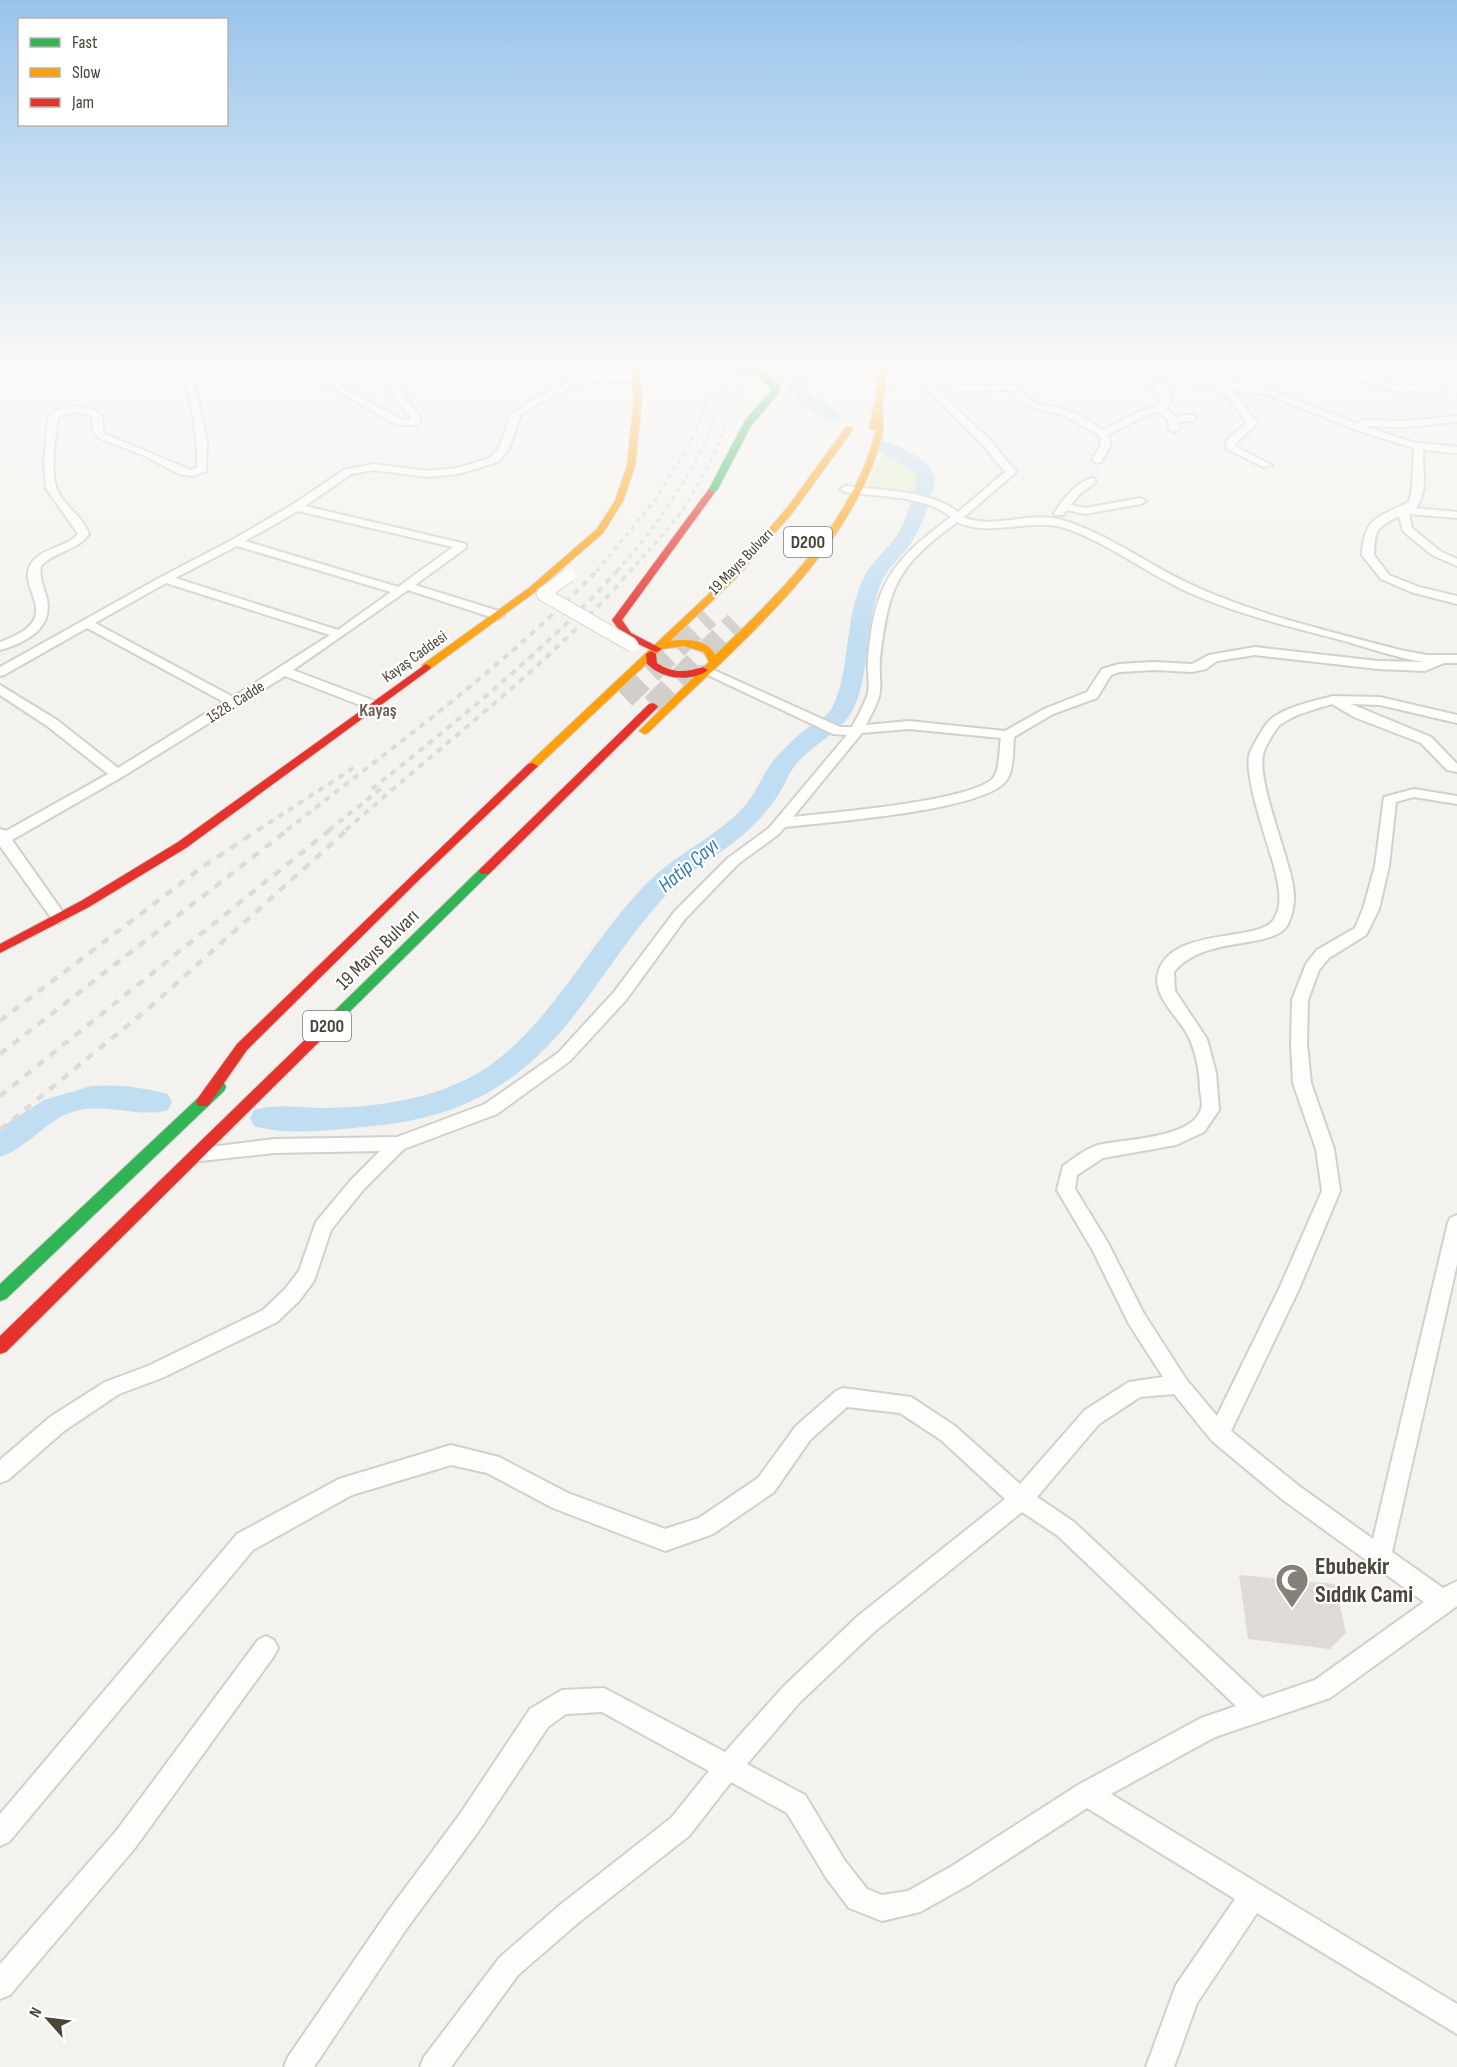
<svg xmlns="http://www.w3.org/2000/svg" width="1457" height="2067" font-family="'Sofia Sans Condensed',sans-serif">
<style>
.green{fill:#e1eecf}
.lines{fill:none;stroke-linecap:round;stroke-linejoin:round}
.river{fill:#c0ddf1;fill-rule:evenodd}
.building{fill:#dedbd6}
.highway-tunnel{stroke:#d2cfca;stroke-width:24;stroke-dasharray:24 12;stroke-linecap:butt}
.street-casing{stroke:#d2d0cb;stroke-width:4}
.fast-casing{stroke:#d3cfc5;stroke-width:2}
.slow-casing{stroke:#d3cfc5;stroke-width:2}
.jam-casing{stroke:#d3cfc5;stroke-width:2}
.street{fill:#fdfdfc;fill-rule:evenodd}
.fast{fill:#30b455;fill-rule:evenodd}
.slow{fill:#ff9f0a;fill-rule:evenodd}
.jam{fill:#e5322d;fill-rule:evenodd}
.rail-far2{stroke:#dbdbda;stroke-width:3;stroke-dasharray:4.5 4.5;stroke-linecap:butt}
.rail-far1{stroke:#dbdbda;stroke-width:4;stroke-dasharray:6 6;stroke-linecap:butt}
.rail{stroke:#dbdbda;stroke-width:4.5;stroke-dasharray:8 8;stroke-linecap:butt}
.street-bridge-casing{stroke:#d2d0cb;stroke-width:15;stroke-linecap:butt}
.fast-bridge-casing{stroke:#d3cfc5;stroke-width:10;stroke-linecap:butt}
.street-bridge{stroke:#fdfdfc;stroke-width:13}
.fast-bridge{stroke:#30b455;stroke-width:8}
.labels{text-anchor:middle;stroke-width:4.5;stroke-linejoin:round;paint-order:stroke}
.far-street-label{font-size:16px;fill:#4b4439;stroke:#fff}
.shield{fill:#fff;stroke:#817c74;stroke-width:1.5}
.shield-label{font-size:18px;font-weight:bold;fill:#4b4439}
.far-quarter-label{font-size:18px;font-weight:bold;fill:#6e6250;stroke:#fff}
.street-label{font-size:20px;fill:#4b4439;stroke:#fff}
.water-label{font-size:21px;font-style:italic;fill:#2e7ab2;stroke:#fff}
.near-poi-label{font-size:24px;font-weight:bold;fill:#4b4439;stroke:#fff;text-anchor:start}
</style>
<rect width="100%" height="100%" fill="#f4f2ee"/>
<path class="green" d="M883 452 915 467 922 478 918 496 867 487Z"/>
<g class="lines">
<path class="river" d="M806 364H825L810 375 804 386 811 395 839 413 841 417 839 421C826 424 789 399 788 385 788 375 799 368 806 364Z
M884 441C898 444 934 462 935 478 935 485 931 493 930 500 926 514 921 527 913 540 901 559 887 565 879 589 865 624 870 694 846 720 830 738 808 748 793 768 788 775 785 784 780 792 771 807 758 821 745 833 720 855 689 870 667 894 628 935 600 985 563 1029 509 1093 447 1121 363 1127 331 1130 286 1136 254 1126L250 1118 254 1110C276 1103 301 1108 324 1108 373 1107 424 1101 469 1078 545 1039 589 940 649 881 677 854 713 838 740 811 755 796 761 777 773 761 781 751 791 742 801 733 810 725 826 719 832 708 849 675 845 628 858 592 867 563 882 557 897 535 908 518 912 498 917 479L916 473 878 450 875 446 878 442Z
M91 1086C116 1084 143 1087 168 1094L172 1102 168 1110C143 1118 109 1104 80 1110 48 1116 29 1148 0 1157V1128L44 1100Z"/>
</g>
<path class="building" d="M1239 1575 1335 1584 1346 1633 1330 1649 1248 1639Z"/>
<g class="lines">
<path class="highway-tunnel" d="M624 697 708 616
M653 706 736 623"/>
<g class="street-casing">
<path id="street" d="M185 364H194L193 376 207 442 206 471 192 476 179 474 145 456 99 438 93 431 92 417C81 410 69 412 58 417 56 441 47 476 61 497 70 510 84 519 89 534 77 551 55 551 41 566 39 578 44 588 47 599 53 629 25 643 0 650V642C69 618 15 590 31 564 42 547 66 548 78 534L46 488 44 462 48 416C62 404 89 403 102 416L103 431 105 434 191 470 197 467C198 447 195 426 191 406 189 392 181 378 185 364Z
M291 364H302L402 420 411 419 371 364H380L421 419 420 422 415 425H397Z
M894 364H911L937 391 961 385H1017C1034 412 1049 402 1074 413 1084 417 1094 424 1103 430L1138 412 1157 406 1160 402 1161 394 1134 371 1096 367 1092 364 1136 366 1143 364 1145 367 1269 389 1358 424 1362 420 1406 421 1457 416V422L1406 427 1363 426 1412 442 1457 447V453L1423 450C1422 466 1429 497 1415 508L1457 512V518L1409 514 1412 528 1440 551 1457 559V566L1432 555 1403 531 1399 516C1376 528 1375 529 1374 555L1389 575 1419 587 1457 596V604L1411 592 1381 579 1362 555C1364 516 1378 518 1409 502L1412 489 1414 448 1359 431 1268 395 1226 389 1237 396 1257 423 1235 444 1236 447 1272 465 1263 467 1227 449 1226 441 1247 423 1231 400 1213 386 1146 373 1171 393 1170 403 1166 408 1175 416 1192 415 1197 418 1192 421 1178 422 1179 429 1174 432 1169 429 1168 420 1158 412 1144 416 1108 435 1111 444 1101 462 1097 463 1092 460 1101 444 1099 435C1089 430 1079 423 1069 418 1048 408 1024 413 1011 390L961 391 942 395 991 441 1016 472 964 517 968 519C998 528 1031 511 1062 520 1112 535 1153 569 1201 589 1265 617 1333 632 1400 650L1427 655H1457V663H1444L1425 671 1378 669 1255 655 1217 661 1206 669 1192 672 1154 670 1120 672 1111 675 1097 698 1053 714 1014 737C1013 749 1014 767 1008 778 992 811 824 822 785 827L779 834 738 864 685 919 626 1000 570 1061 497 1114 404 1149 363 1190 331 1230 314 1281 299 1301 277 1322 162 1378 119 1394 64 1431 8 1480 0 1483V1460L50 1417 105 1382 148 1366 263 1310 285 1289 299 1271 316 1222 351 1180 380 1151 274 1153 200 1161 194 1159 191 1154 194 1149 274 1139 397 1137 485 1104 558 1053 614 992 675 911 728 858 769 828 847 735 833 734 697 670 699 667H707L840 727H852C857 717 865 704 868 693 870 683 867 672 868 661 874 585 891 561 951 517 924 495 878 497 845 492L840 489 845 486C880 491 929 489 958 512L1005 472 983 445 902 365 884 394H878L876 392ZM957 522C991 538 1030 517 1065 528 1109 543 1147 574 1190 593 1237 614 1287 626 1337 639 1367 647 1395 658 1425 662L1378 661 1255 647 1209 655 1192 664 1154 662 1119 664 1102 669 1087 692 1044 709 1005 731 909 721 866 725C871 715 879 702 880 691 881 681 879 670 880 659 889 584 897 567 957 522ZM909 729 1001 738C999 749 1000 765 995 775 984 801 825 813 793 817L862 733Z
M1306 364H1320L1396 385 1440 386 1445 389 1440 392 1396 391Z
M1415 364H1427L1457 376V382Z
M636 375 639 376V380L586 382 572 386 531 408 520 416 509 449 498 462 458 474 428 477 373 470 351 474 305 506 466 544V548L415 585 502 612 504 615 498 619 494 618 408 590 293 670 380 703 381 706 380 709H370L285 676 122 777 12 840 67 918 59 923 54 922 0 846V829L6 831 108 774 47 726 0 695V685L57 720 118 768 224 702 87 628 4 675 0 676V667L161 577 232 540 292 505 344 470 373 464 428 471 457 468 490 458 499 448 511 415 525 404 566 382 582 377ZM298 511 453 547 398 587 245 541ZM237 546 391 592 338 630 175 578ZM166 583 330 635 233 697 95 623Z
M1091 478 1095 479V483L1080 494 1071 505 1085 508 1141 498 1146 501 1141 504 1085 514 1067 510 1063 515H1055L1054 513C1063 500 1074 484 1091 478Z
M1333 696 1380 697 1457 715V723L1380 705 1351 704 1431 737 1457 764V772L1447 770 1421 743 1354 717 1332 704C1315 709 1296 714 1281 724 1275 729 1264 748 1263 755 1258 778 1281 838 1287 862 1294 884 1298 903 1288 924 1274 951 1204 934 1174 972L1175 991 1207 1039 1216 1073 1219 1110 1204 1132 1176 1145 1103 1158 1077 1175 1075 1189 1107 1241 1143 1312 1186 1379 1217 1416 1279 1289 1322 1191 1316 1149 1293 1083 1291 1044 1292 1000 1306 964 1317 950 1355 928 1363 909 1375 866 1384 797 1414 789 1457 796V804L1414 797 1396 802 1389 866 1379 909 1366 935 1329 958 1319 970 1308 1000 1307 1044 1311 1083 1334 1149 1340 1191 1299 1289 1231 1431 1299 1486 1373 1539 1448 1223 1450 1218 1457 1215V1264L1392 1552 1443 1588 1457 1581V1606L1330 1698 1215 1737 1111 1794 1457 2004V2034L1257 1913 1197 2003 1174 2067H1146L1176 1985 1235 1899 1087 1808 970 1884 920 1912 882 1921 849 1908 827 1879 787 1813 731 1782 689 1836 578 1923 518 1975 451 2067H420L424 2057 500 1957 560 1905 671 1818 709 1771 602 1712 566 1714 548 1727 478 1832 407 1928 314 2067H284L288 2057 389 1910 460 1814 530 1709 562 1690 604 1688 725 1752 784 1686 858 1616 1005 1499 941 1440 900 1413 847 1407 810 1440 774 1492 713 1534 665 1551 553 1508 487 1473 451 1465 352 1495 253 1550 9 1842 0 1846V1814L237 1534 339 1479 451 1445 499 1457 568 1493 665 1529 699 1518 758 1478 796 1426 836 1391 843 1388 911 1397 955 1426 1020 1484 1085 1410 1129 1382 1163 1377 1129 1324 1093 1251 1057 1190 1063 1166C1073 1159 1085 1149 1098 1145 1123 1139 1192 1139 1201 1109 1203 1104 1201 1096 1200 1091 1200 1074 1197 1058 1191 1042 1183 1019 1149 997 1159 970 1175 926 1260 943 1274 919 1284 903 1278 883 1274 866 1267 841 1245 779 1249 756 1250 750 1265 724 1270 720 1284 707 1314 701 1333 696ZM1174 1394 1212 1441 1283 1500 1424 1602 1315 1680 1262 1698 1074 1522 1037 1497 1099 1424 1140 1397ZM1022 1512 1058 1536 1236 1706 1201 1718 1078 1785 952 1866 908 1891 882 1895 867 1889 845 1861 805 1795 747 1764 800 1702 874 1632Z
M266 1636 274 1640 278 1648 274 1656 135 1848 10 1995 0 1999V1964L117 1830 258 1640Z"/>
</g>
<g class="fast-casing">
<path id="fast" d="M485 867 489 868 491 871 489 874 325 1036H315L313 1033 315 1030 481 868Z
M219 1082 224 1083 226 1087 224 1091 6 1299 0 1301V1284L214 1083Z"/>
</g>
<g class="slow-casing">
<path id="slow" d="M635 364H643L640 378 642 399 635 466 623 501 603 533 535 592 430 669H422V665L529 588 597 529 615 501 627 466 634 399 632 378Z
M879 364H887C886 373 886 382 885 391 884 396 882 400 882 405 882 415 885 424 882 436 851 556 732 649 648 733L644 734 639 731 709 662 704 652 684 646 662 649 536 768H528V764L729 575 787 508 846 427H852V431L793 512 735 579 670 641C685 639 708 639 715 655 780 593 854 521 876 430L869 428 877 392Z"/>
</g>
<g class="jam-casing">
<path id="jam" d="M711 486 718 488 622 620 631 633 662 649 657 652 653 651 624 637 612 620Z
M651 651 656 654 657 663C673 674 686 672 703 667L708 670C691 683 662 679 647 664L646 654Z
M426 664 431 667 430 669 186 848 89 907 0 953V944L81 901 178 842Z
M653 703 658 706 657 708 489 874H481L479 871 481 868 649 704Z
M532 763 538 766 536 768 420 879 247 1050 208 1106H198L196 1102 198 1098 237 1044 528 764Z
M320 1028 325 1030 327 1033 325 1036 6 1352 0 1354V1336L315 1030Z"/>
</g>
<use href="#street" class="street"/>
<use href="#fast" class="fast"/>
<use href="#slow" class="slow"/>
<use href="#jam" class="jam"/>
<path class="rail-far2" d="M597 571 656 499 695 434 721 364
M617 571C655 529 687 482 710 430 719 410 723 386 729 364
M630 571C646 553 664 535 678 516 711 470 732 419 743 364"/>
<path class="rail-far1" d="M372 789C458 720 544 652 618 570
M258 830 355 767
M287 830C394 746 503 668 598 570
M329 830 383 787
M346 830C442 744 547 668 631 570"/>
<path class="rail" d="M0 1021 205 865 260 829
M0 1054 289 829
M0 1096 331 829
M0 1130 149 1008 348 829"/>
<g class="street-bridge-casing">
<path id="street-bridge" d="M569 575 543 594 632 645"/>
</g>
<g class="fast-bridge-casing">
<path id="fast-bridge" d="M714 488 748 423 775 392 776 387 761 373 726 364"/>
</g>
<use href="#street-bridge" class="street-bridge"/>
<use href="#fast-bridge" class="fast-bridge"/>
</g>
<linearGradient id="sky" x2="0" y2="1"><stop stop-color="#98c4ec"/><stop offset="0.56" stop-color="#faf9f7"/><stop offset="1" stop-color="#faf9f7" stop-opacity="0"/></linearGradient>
<rect width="1457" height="653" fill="url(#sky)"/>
<defs>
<g id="mosque-pin" transform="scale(1.725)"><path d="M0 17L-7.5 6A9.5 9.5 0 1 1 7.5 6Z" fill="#868178" stroke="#fff"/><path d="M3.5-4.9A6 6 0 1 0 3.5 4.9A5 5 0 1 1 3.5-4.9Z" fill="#fff"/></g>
</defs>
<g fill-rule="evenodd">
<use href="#mosque-pin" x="1292" y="1580"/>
</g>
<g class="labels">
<g class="far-street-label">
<text transform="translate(740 561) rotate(-46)" y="6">19 Mayıs Bulvarı</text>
<text transform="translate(414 656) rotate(-36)" y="6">Kayaş Caddesi</text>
<text transform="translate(235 701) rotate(-32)" y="6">1528. Cadde</text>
</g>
<g class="shield">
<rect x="784" y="527" width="48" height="30" rx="4.5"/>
<rect x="303" y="1011" width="48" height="30" rx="4.5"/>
</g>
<g class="shield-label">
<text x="808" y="548">D200</text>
<text x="327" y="1032">D200</text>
</g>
<g class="far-quarter-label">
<text x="378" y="716">Kayaş</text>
</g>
<g class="street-label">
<text transform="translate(377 949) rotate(-44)" y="7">19 Mayıs Bulvarı</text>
</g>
<g class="water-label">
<text transform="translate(688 865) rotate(-40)" y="7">Hatip Çayı</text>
</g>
<g class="near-poi-label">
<text x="1315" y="1574">Ebubekir<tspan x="1315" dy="28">Sıddık Cami</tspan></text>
</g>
</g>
<rect x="18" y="18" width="210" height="108" fill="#ffffff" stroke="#b7b4b0" stroke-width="1.5"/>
<rect x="30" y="38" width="30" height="9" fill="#30b455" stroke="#b7b4b0" stroke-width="1.5"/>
<text x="72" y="48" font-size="18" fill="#4b4439">Fast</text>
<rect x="30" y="68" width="30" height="9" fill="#ff9f0a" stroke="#b7b4b0" stroke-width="1.5"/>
<text x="72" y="78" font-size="18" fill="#4b4439">Slow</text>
<rect x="30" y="98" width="30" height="9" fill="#e5322d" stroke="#b7b4b0" stroke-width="1.5"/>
<text x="72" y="108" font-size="18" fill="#4b4439">Jam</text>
<g transform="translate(48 2019) rotate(298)" stroke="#ffffff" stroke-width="4.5" paint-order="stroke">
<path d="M0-4.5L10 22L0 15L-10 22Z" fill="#4b4439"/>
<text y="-9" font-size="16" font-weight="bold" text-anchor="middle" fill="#4b4439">N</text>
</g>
</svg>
